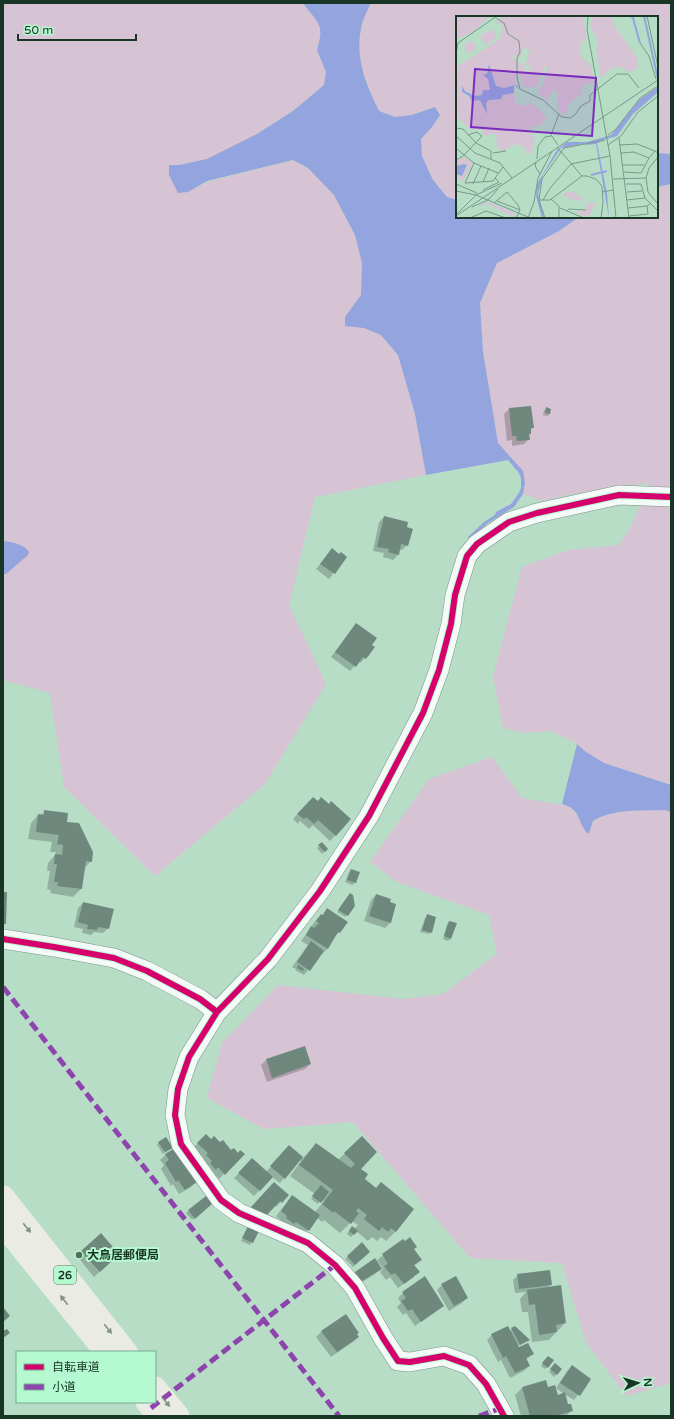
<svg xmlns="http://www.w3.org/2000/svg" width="674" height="1419" font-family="'Varela Round','Noto Sans JP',sans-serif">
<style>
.green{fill:#d6c3d3}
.water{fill:#93a4df}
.shadow{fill:#0003}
.building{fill:#6e887d}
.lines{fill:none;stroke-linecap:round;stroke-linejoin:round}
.minor-casing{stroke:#779584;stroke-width:20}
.primary-casing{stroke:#dff0e6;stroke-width:23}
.minor{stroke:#f4faf7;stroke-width:19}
.primary{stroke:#ebebe6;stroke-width:22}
.quiet{stroke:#8e44ad;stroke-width:5;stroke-dasharray:10 5;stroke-linecap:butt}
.cycleway-casing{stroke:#b5f9d1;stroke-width:8}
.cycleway{stroke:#d6006c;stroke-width:6}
.oneway{fill:#829086}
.poi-dot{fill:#50705e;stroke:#b5f9d1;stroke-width:1.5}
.labels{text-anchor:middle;stroke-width:4;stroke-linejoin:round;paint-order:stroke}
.shield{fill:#b5f9d1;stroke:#487059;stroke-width:1}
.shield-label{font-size:11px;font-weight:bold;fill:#193526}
.poi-label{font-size:12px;font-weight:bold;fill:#193526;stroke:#b5f9d1;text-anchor:start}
.inset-river{fill:none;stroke:#93a4df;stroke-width:2}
.inset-road{fill:none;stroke:#789a87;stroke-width:1}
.view{fill:#7b2cbf;fill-opacity:0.15;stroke:#7b2cbf;stroke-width:2}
.inset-edge{fill:none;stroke:#193526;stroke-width:2}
</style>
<rect width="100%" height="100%" fill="#b7ddc7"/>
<path class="green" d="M3 3H303C318 24 325 23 317 50L326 72 324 85 293 111 257 134 207 159 179 165H169L188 192 207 182 293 160 308 168 334 195 355 235 362 263 361 295 345 317 364 328 381 335 398 355 415 414 426 475 315 497 289 605 326 684 265 784 155 876 64 787 50 693 3 680Z
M371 3H671V154L657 153V17H457V200L447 197 433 180 422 156 421 140 432 127 440 115 435 107 412 115 395 117 379 111C366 85 355 58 361 29 362 21 367 11 371 3Z
M671 184V785L604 763 586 752 577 744 551 731 523 733 503 728 493 676 522 567 569 550 619 545 632 524 649 483 572 494 542 501 523 494 525 483 514 460 503 451 498 443 483 352 480 303 497 263 559 231 579 217H657V187Z
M492 757 522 798 569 806 579 816 585 830 591 829 593 821C614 808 642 811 665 810L671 812V1383L627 1396 586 1343 562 1263 470 1258 353 1122 264 1129 207 1098 222 1043 278 985 403 999 443 994 497 954 489 915 397 882 370 862 429 779Z"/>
<path class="water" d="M303 3H371C367 11 362 21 361 29 355 58 366 85 379 111L395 117 412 115 435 107 440 115 432 127 421 139 422 156 433 180 447 197 457 200V217H579L559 231 497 263 480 303 483 352 498 443 523 471 525 483 523 494 514 507 488 523 469 539 468 537 484 522 495 515 496 512 511 504 519 493 521 488V478L519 473 508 460 426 475 415 414 398 355 381 335 364 328 345 326V317L361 295 362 263 355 235 334 195 308 168 293 160 207 181 188 192 178 193 169 175V165H179L207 159 257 134 293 111 324 85 326 72 317 50C325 23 318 24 303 3Z
M657 153 671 154V184L657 187Z
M3 541C12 542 24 544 29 552L28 555 6 574H3Z
M577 744 586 752 604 763 671 785V812L665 810C642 811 614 808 593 821L589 833H587C577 821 581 809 562 804Z"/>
<path class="shadow" d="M509 409 533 428 530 430 529 439 524 444 512 446V440L507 441 504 414Z
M546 409 550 414 547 416 543 415 544 411Z
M384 517 406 528 407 545 402 550H399L398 555 393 560 383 557 384 553 373 551 379 522Z
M332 550 339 555 346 557 329 579 316 569Z
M352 630 371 645 365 658 360 663 359 661 350 671 331 657Z
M317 802 350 819 330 841 313 825 309 829 300 821 298 824 293 819 308 803Z
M45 811 66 823 91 861 84 869 81 889 73 897 50 893 51 890 47 889 50 871H47L48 863 55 855 56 852H50L52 842 28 839 31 823 38 815H41Z
M322 844 327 849 322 854 317 848Z
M351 870 358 873 355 883 352 885 345 882 349 872Z
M376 895 395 905 390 923 385 928 364 921 371 900Z
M348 896 347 915 345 917 337 912Z
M83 903 108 928 103 933 94 932 91 935 82 933 83 929 74 927 78 908Z
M327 909 347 922 334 938 327 949 322 954 321 953 304 975 295 970 296 969 292 967 308 945 301 941 316 920 321 915V920L325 914H323Z
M427 916 431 932 429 934 420 932 425 918Z
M450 922 451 938 448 941 443 939 447 924Z
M266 1060 310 1064 305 1069 267 1082 261 1065Z
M206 1135 211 1141 220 1143 231 1151 237 1154H243L219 1179 213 1172 210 1174 201 1161 204 1158 193 1148Z
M362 1137 360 1169 363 1179 396 1231 386 1241 381 1237 377 1241 372 1237 368 1241 356 1231 351 1237 347 1234 350 1229H354L358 1225 352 1221 340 1233 324 1220 322 1222 317 1218 303 1235 282 1224 283 1222 276 1216 292 1196 315 1212 324 1201 322 1199 318 1204 311 1199 315 1194 290 1176 301 1161 299 1160 280 1183 272 1177 254 1196 234 1178 252 1160 266 1172 289 1146 303 1158 316 1144 338 1160Z
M159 1142 169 1150 163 1154 157 1145Z
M175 1150 196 1182 191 1187 179 1194 173 1184 171 1186 161 1169 164 1165 160 1160 165 1155Z
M269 1188 287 1195 276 1207 274 1205 265 1215 247 1213Z
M206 1197 209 1206 192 1220 186 1213Z
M248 1227 257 1231 250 1245 241 1241Z
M403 1240 413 1249 420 1260 414 1266V1277L398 1288 390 1277 386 1280 380 1272 383 1269 377 1260Z
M362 1244 369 1252 353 1267 345 1259Z
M82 1251 110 1259 106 1266 94 1277 77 1256Z
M380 1269 375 1274 356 1286 350 1277 355 1272Z
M518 1275 551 1284 547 1288 565 1323 549 1340 532 1342 528 1312H522L520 1299 526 1292 515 1293 513 1280Z
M425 1278 442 1306 415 1326 406 1313 403 1315 397 1307 401 1303 398 1298 403 1293Z
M442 1285 467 1298 462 1303 449 1311 437 1290Z
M346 1315 358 1337 353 1342 331 1357 316 1337 321 1332Z
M512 1329 529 1340 516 1347 532 1354 526 1360 529 1366 524 1371 510 1378 501 1360 498 1362 487 1340 492 1335 510 1331Z
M545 1359 547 1367 545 1369 541 1366Z
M553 1366 561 1369 554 1377 549 1372Z
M572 1366 590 1379 574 1400 564 1394 567 1406 571 1411 566 1416H521L515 1395 522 1388H547L557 1396 564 1394 556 1388 567 1371Z"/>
<path class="building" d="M531 406 534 428H531V434H529L530 440 517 441 516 436H512L509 408Z
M546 407 551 409 550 414 545 413Z
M384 516 408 522 407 527 413 529 408 546 401 544 399 555 388 552 389 549 377 547Z
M332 548 339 554 341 552 347 557 335 574 320 564Z
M356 623 377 638 372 645 375 647 366 659 363 657 356 667 335 652Z
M313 797 318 801 321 797 329 804 331 801 351 819 336 836 318 820 314 824 306 817 304 819 297 814Z
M44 810 68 813 67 822 79 823 93 852 92 862 86 861 82 889 57 886 58 882H54L57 864H54L55 854 62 855 63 845 57 844 59 835 36 832 38 814 44 815Z
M322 842 328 849 325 852 318 845Z
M351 869 360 872 356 883 347 880Z
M3 892H7L6 924H3Z
M350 893 353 895 355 906 348 916 338 910Z
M376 894 391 899 390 902 396 904 391 923 369 916Z
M83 902 114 909 109 929 98 927 97 930 87 929 88 925 78 922Z
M327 908 348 922 340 933 338 932 328 949 306 935 311 926 314 928 319 923 316 921 321 914 323 915Z
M427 914 436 917 432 933 422 930Z
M449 921 457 923 451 939 444 936Z
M311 941 324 951 310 971 297 962Z
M298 965 304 969 303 971 297 968Z
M305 1046 311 1064 272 1078 266 1059Z
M206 1134 211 1139 214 1136 220 1142 223 1140 231 1150 234 1148 238 1153 240 1150 245 1154 225 1175 218 1167 216 1170 210 1163 212 1161 206 1155 208 1153 197 1143Z
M362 1136 377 1152 361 1169 368 1174 365 1179 376 1188 381 1182 414 1209 396 1232 391 1228 388 1232 382 1227 379 1231 364 1219 367 1215 358 1208 356 1211 359 1213 351 1224 334 1211 333 1213 322 1204 333 1190 299 1165 316 1143 351 1168 355 1164 344 1153Z
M166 1137 173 1148 165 1152 158 1142Z
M289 1145 303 1157 285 1179 270 1166Z
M175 1148 197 1182 185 1190 178 1180 176 1182 165 1163 169 1160 165 1154Z
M252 1158 273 1177 260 1191 238 1173Z
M274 1182 289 1195 282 1203 280 1201 266 1216 262 1212 260 1214 251 1207Z
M321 1185 329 1192 321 1203 312 1196Z
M292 1195 320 1215 309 1231 296 1222 294 1224 286 1218 287 1216 281 1211Z
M206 1196 212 1204 195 1219 188 1210Z
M248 1226 259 1231 253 1243 242 1238Z
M352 1226 358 1231 354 1235 349 1231Z
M101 1233 118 1253 111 1259 112 1261 100 1272 81 1251Z
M410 1237 417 1247 414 1249 422 1260 414 1265 420 1272 404 1284 395 1273 391 1275 384 1266 388 1264 382 1254 403 1239 405 1241Z
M362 1242 370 1252 355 1265 347 1256Z
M375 1258 382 1269 362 1281 355 1272Z
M550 1270 552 1285 519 1289 517 1274Z
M425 1276 444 1306 421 1322 412 1309 408 1311 401 1301 406 1298 402 1292Z
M456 1276 468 1298 454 1306 441 1284Z
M561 1285 566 1323 556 1325 557 1332 539 1335 535 1304 529 1305 527 1290Z
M3 1307 10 1316 3 1322Z
M346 1314 359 1333 357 1334 359 1337 337 1352 321 1331Z
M508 1326 519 1347 528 1343 534 1354 526 1358 530 1366 515 1373 506 1356 503 1358 491 1334Z
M515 1326 530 1340 520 1345 511 1328Z
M7 1329 10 1333 3 1338V1331Z
M548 1356 554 1360 548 1368 542 1363Z
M555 1363 562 1369 557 1375 550 1369Z
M572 1365 591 1379 580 1396 560 1383Z
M546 1380 548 1387 555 1385 558 1395 565 1392 568 1404H571L573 1411 555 1416H530L522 1387Z"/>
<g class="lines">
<g class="minor-casing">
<path id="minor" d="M3 939 54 947 114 958 147 971 200 999 217 1012
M504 1416 486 1384 469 1365 444 1356 410 1362 398 1361 383 1338 355 1288 335 1265 308 1243 239 1213 221 1200 181 1144 175 1115 178 1089 189 1057 217 1012 268 959 320 891 369 816 423 713 439 670 451 624 455 595 467 556 477 544 509 522 537 513 619 495 671 497"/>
</g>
<g class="primary-casing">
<path id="primary" d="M3 1197 126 1352
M3 1225 106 1352
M155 1388 178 1416
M147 1402 158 1416"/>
</g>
<use href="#minor" class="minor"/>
<use href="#primary" class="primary"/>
<path class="quiet" d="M3 987 339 1416
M151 1408 335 1265
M479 1416 499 1409"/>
<g class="cycleway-casing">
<path id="cycleway" d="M3 939 54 947 114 958 147 971 200 999 217 1012
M504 1416 486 1384 469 1365 444 1356 410 1362 398 1361 383 1338 355 1288 335 1265 308 1243 239 1213 221 1200 181 1144 175 1115 178 1089 189 1057 217 1012 268 959 320 891 369 816 423 713 439 670 451 624 455 595 467 556 477 544 509 522 537 513 619 495 671 497"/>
</g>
<use href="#cycleway" class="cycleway"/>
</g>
<defs><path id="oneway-solid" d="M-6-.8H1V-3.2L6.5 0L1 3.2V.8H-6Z"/></defs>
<g class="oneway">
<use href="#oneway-solid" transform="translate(27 1228) rotate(51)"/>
<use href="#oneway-solid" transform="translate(64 1300) rotate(-129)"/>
<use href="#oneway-solid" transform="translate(108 1329) rotate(51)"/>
<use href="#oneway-solid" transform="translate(166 1402) rotate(50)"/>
</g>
<circle class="poi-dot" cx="79" cy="1255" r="4"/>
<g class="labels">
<rect class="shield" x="54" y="1266" width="22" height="18" rx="3"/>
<g class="shield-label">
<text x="65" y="1279">26</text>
</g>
<g class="poi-label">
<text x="87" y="1259">大鳥居郵便局</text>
</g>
</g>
<g transform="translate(456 16)">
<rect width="202" height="202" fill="#b7ddc7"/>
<path d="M0 0H33L20 14 0 24ZM45 0H127L130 23 125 27 124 36 126 43 130 44 135 51 138 66 126 70 125 78 113 88 110 100 101 93 102 79 99 74 96 75 91 84 84 79 82 73 86 71 91 52 89 49 80 72 66 70 65 61 60 58V69L43 72 35 60 34 49 29 59 33 64 34 74 26 75V79L19 80 9 75 6 71V76L16 84H24L32 96 30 87 33 84 44 83 47 79 58 77 59 87 68 90 75 87 83 93 91 103 82 110 74 111 73 116 79 122 75 137 70 138V132L60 128 46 135 41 131 40 117 28 120 25 113 16 114 0 101V51L44 23 47 10 39 5 46 3ZM67 32 74 34 69 50 73 49 75 55H69L68 50 50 36 62 42 66 39ZM136 0 156 1 158 9 181 42 182 53 172 56 165 51 156 52 145 62 140 34 142 26 134 9ZM37 13 41 22 29 29 24 20ZM8.5 31a5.5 5.5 0 1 1 11 0a5.5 5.5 0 1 1-11 0ZM8 141 17 147 8 165 10 156 7 165 0 162V158L6 160 12 150 9 148 0 150V145ZM110 176H118L130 186 111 182 107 178ZM32 186 57 196 59 202 32 188 18 192ZM138 186 140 188 132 201 118 196 128 195 131 188Z" fill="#d6c3d3" fill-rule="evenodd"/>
<path d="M33 48 40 70 48 72 59 69 61 70 64 74 58 69V77L47 79 45 83 33 84 30 87 31 98 24 84 16 85 13 80 6 76V70L9 75 19 80 26 79 27 74H34L32 63 27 59 31 58ZM202 71V76L177 98 161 120 140 126 149 125 141 127 151 177 153 202 140 128 129 129 132 127 105 132 87 159 82 178 88 202H86L80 180 81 168 101 134 111 126H131L155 119 184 83ZM8 148 11 149 6 160 0 158V150Z" fill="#93a4df"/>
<path class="inset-river" d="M174 0 177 2 184 27M188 0 202 63M135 159 151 155"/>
<path class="inset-road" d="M37 0 48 7 52 18 63 25 64 36 61 42V61L64 73 87 84 106 101 114 102 119 99 125 90 134 85V79L161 58H172L183 72M132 0 131 13 154 140 160 202M191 0 202 51M184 27 193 40 200 63M0 38 2 27 38 2M0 112 7 113 20 127 35 135V143M152 119 160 113 184 82 202 70M0 120 19 137 44 147 56 162M163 122 173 202M102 129 95 119 103 98M152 129 165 120 182 96 202 80M164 129 181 128 199 135M101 131 126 160M1 133 18 147 42 157M37 137 50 135M165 137 178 136 193 142M202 141 193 152 190 162 192 176 202 188M81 143 82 130 89 121 95 120M0 144 7 140 26 120 21 116 12 119M80 146 79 150 84 158M18 147 9 167 37 165 47 151M167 149H188M168 156 185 157 193 142 199 135 202 137M157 163 190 162M27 166 33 152M0 168 21 177M17 168 25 150M170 168H185L189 182 202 195M27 174 43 166 39 162M0 175 20 179 72 201M146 176 158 174M171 176 186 175M95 183 103 190V202M83 184 86 163 108 132 149 124M87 184 95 171 115 148 154 140M171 184 189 182M41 185 64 194M38 187 51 176 62 189 64 194 60 202M16 191 32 184 42 173M104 192 128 202M172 192 191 190 195 187M111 195 113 193 130 194M1 198 20 179 46 167M0 200 202 64M173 200 192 198 191 190M14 202 30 195 50 202M72 202 78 186 82 162 96 135M89 202 83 184H94L126 160H131L140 163 146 170 147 187 145 202"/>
<path class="view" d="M19 53 140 62 136 120 15 111Z"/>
<rect width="202" height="202" class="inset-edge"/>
</g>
<rect width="674" height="1419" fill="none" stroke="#193526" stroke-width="8"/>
<rect x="16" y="1351" width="140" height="52" fill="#b5f9d1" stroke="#77ab8d"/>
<rect x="24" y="1364" width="20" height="6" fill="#d6006c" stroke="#77ab8d"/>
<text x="52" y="1371" font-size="12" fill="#193526">自転車道</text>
<rect x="24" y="1384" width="20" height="6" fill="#8e44ad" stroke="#77ab8d"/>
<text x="52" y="1391" font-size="12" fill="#193526">小道</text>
<g transform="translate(638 1383) rotate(86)" stroke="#b5f9d1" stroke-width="3" paint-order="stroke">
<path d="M0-3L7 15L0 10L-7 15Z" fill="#193526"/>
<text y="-6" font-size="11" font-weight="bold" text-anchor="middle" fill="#193526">N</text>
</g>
<path d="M18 34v6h118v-6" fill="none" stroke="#193526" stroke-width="2"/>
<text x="24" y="34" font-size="12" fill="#193526" stroke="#b5f9d1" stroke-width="3" paint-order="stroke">50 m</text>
</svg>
